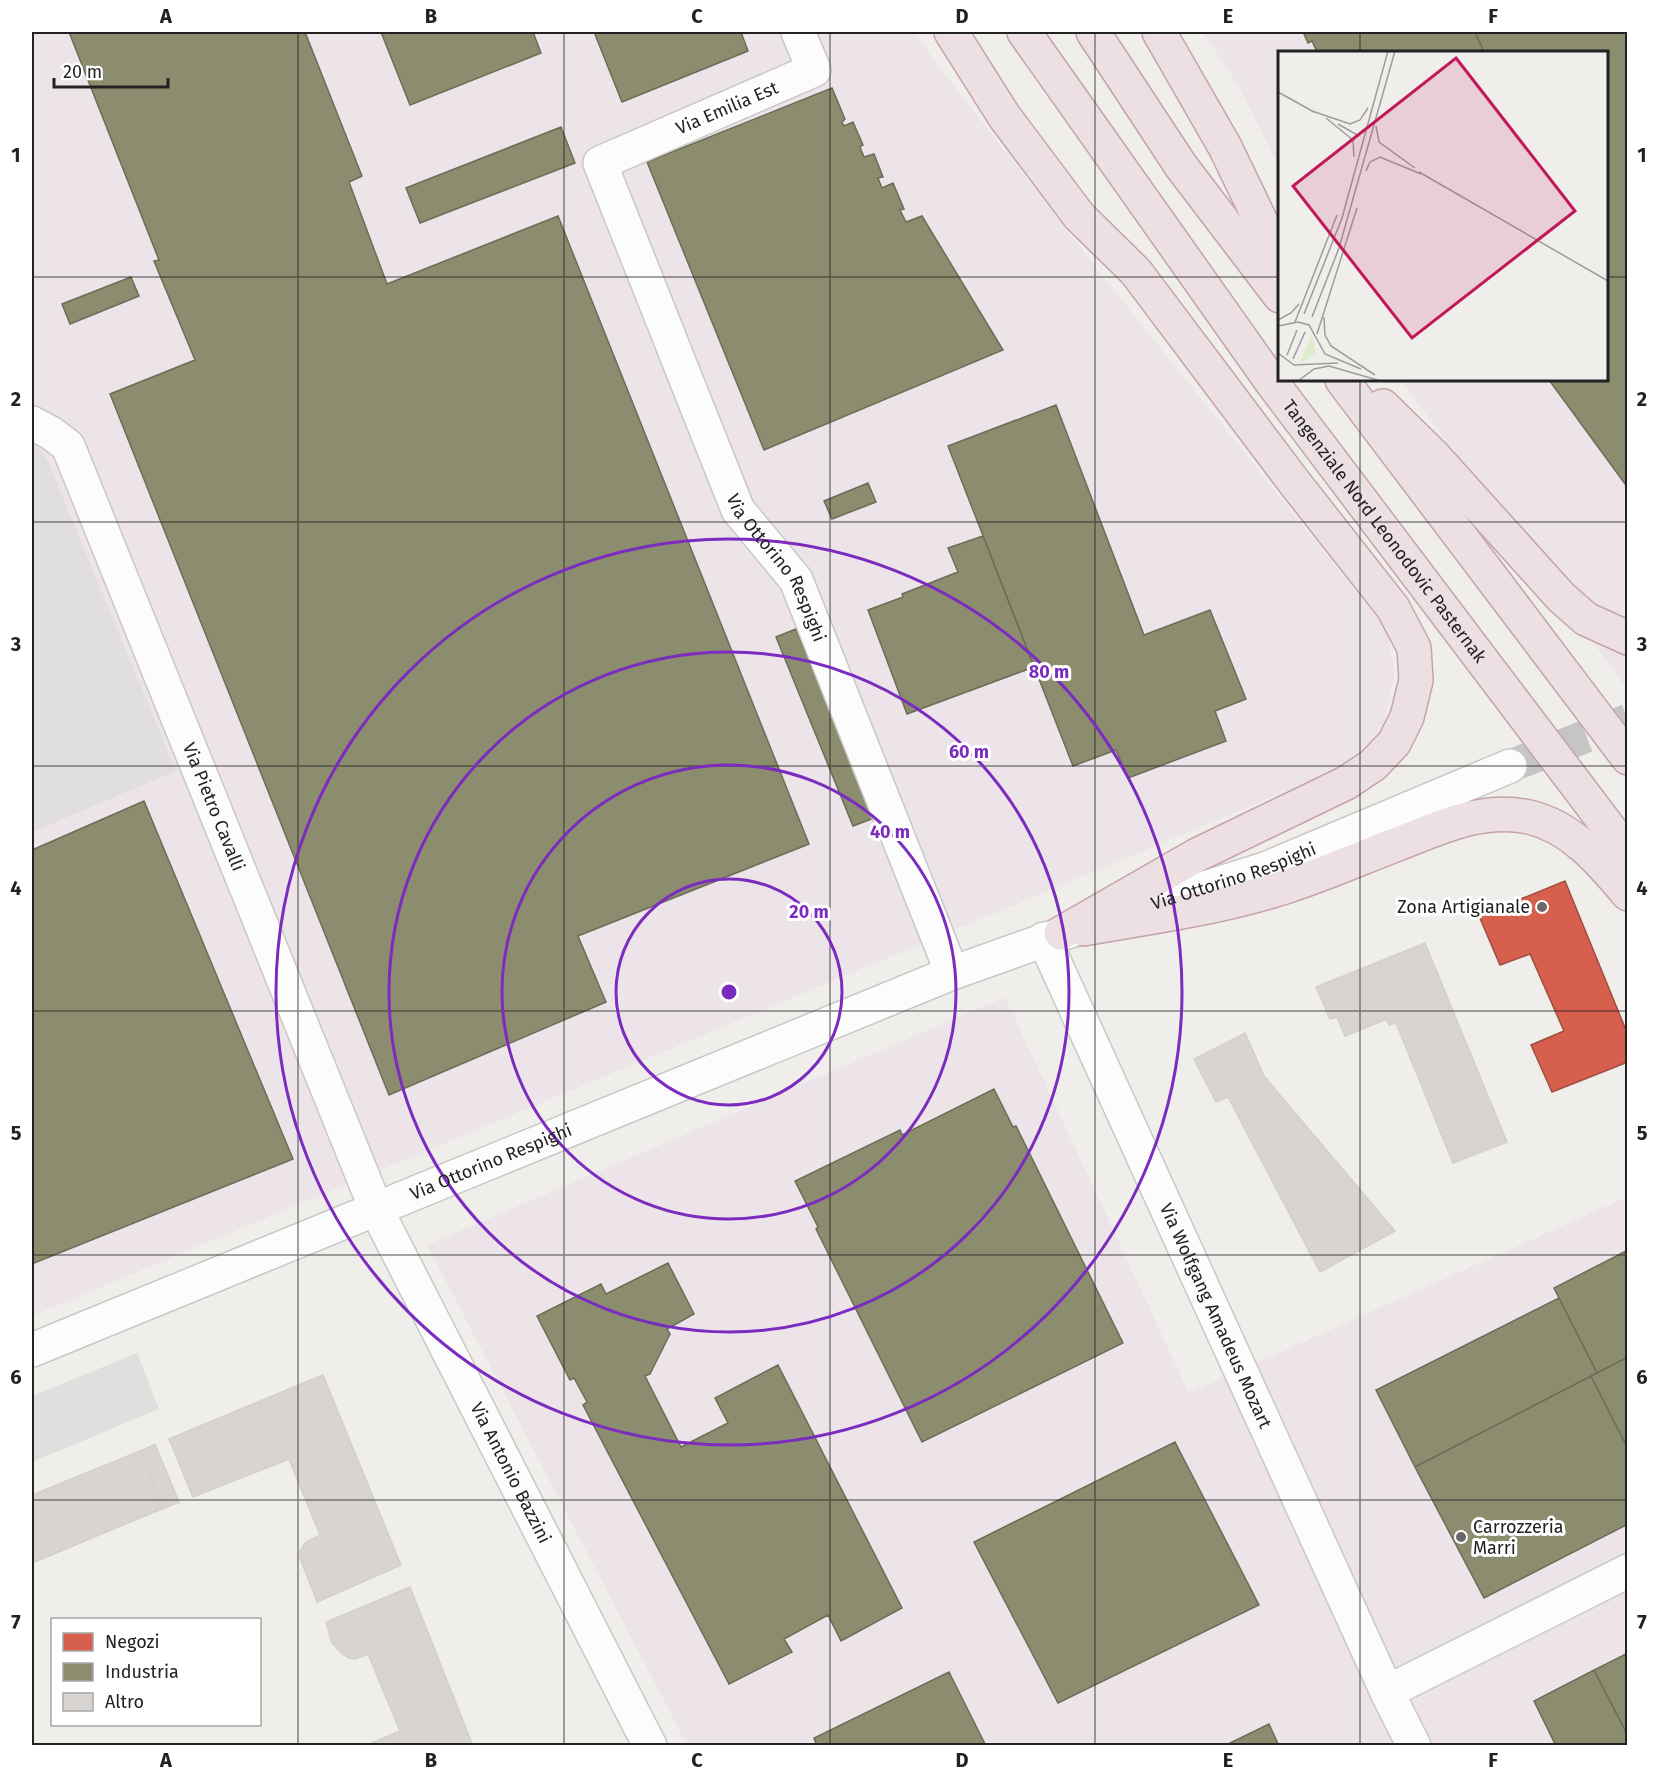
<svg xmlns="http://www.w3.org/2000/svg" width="1659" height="1777" font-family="'Fira Sans',sans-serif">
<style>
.industrial{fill:#ede4e9}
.parking{fill:#e0dfde}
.shops{fill:#d6604d;stroke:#a04d40;stroke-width:1.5}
.industry{fill:#8c8c6e;stroke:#6c6c57;stroke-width:1.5}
.building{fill:#d7d4d2;stroke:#d3d0cc;stroke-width:1.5}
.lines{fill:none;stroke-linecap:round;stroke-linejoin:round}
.minor-tunnel{stroke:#c7c5c3;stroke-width:33;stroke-dasharray:33 16;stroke-linecap:butt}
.minor-casing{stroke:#c9c8c7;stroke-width:36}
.highway-casing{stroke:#c5a2ac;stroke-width:36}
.minor{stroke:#fdfcfc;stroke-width:33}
.highway{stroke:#ece0e2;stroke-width:33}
.grid{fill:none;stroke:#222;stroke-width:1.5;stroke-opacity:0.55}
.ring{fill:none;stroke:#7b2cbf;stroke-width:3}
.poi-dot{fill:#6a6968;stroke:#fff;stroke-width:2}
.labels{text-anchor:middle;stroke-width:6;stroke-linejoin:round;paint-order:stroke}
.street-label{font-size:18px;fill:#222;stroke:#fff}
.poi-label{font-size:18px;fill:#222;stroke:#fff;text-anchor:end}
.inset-road{fill:none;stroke:#9e9c9b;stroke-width:1.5}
.view{fill:#c2185b;fill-opacity:0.15;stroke:#c2185b;stroke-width:3}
.inset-edge{fill:none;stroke:#222;stroke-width:3}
.centre{fill:#7b2cbf;stroke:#fff;stroke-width:3}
.ring-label{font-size:18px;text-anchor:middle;font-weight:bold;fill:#7b2cbf;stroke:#fff;stroke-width:6;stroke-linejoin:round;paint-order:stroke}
.neatline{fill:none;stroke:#222;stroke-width:2}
.grid-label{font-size:20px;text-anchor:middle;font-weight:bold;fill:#222}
</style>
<rect width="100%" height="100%" fill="#f0eeeb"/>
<path class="industrial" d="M32 32H916L931 56 1105 279 1386 629 1395 670 1384 723 1356 762 32 1316Z
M1203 32H1627V689L1401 380H1606V52H1280L1279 166 1236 82Z
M1005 997 1189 1393 1627 1197V1745H687L427 1245Z"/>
<path class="parking" d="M32 444 43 452 48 462 176 771 32 832Z
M137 1353 159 1409 32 1462V1396Z"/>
<path class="shops" d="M1565 881 1628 1035V1062L1552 1092 1531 1045 1564 1031 1530 954 1500 965 1479 916Z"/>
<path class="industry" d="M69 32H305L362 176 349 182 387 284 558 216 809 844 578 936 606 1002 389 1095 110 394 195 360 154 261 159 260Z
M381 32H533L541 53 410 105Z
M594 32H741L748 51 622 102Z
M1303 32H1475L1484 52H1317L1312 41 1308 43Z
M1475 32H1628V488L1549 380H1606V52H1484Z
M832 88 845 119 842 122 844 126 853 122 863 145 860 147 864 157 874 154 883 177 878 178 882 188 893 183 904 209 900 210 906 222 922 216 1003 350 764 450 647 162Z
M561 127 575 163 420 223 406 188Z
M131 277 139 296 70 324 62 304Z
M1056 405 1144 635 1210 610 1246 699 1215 711 1226 741 1128 778 1116 750 1073 766 948 446Z
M868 483 876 502 832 519 824 501Z
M983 536 1034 667 907 714 868 610 903 597 902 594 958 572 948 548Z
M796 629 874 818 853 826 776 637Z
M144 801 293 1159 32 1264V850Z
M994 1089 1013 1127 1016 1126 1123 1343 922 1442 816 1229 818 1227 795 1181 900 1130 902 1135Z
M1628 1250V1357L1597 1373 1554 1288Z
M668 1263 694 1314 667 1329 670 1334 650 1374 645 1376 681 1447 728 1423 715 1398 778 1365 902 1608 841 1641 828 1615 784 1639 792 1652 729 1684 583 1405 587 1402 574 1378 570 1380 537 1316 601 1284 606 1294Z
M1559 1298 1597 1373 1415 1467 1376 1390Z
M1628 1357V1449L1591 1376Z
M1591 1376 1628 1449V1524L1484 1598 1415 1467Z
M1175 1442 1259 1605 1058 1703 974 1542Z
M1628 1653V1736L1594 1670Z
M1594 1670 1628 1736V1746H1556L1534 1701Z
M949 1672 986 1746H817L814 1738Z
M1269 1724 1279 1746H1224Z"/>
<path class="building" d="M1425 943 1507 1142 1453 1163 1396 1023 1389 1025 1387 1019 1345 1036 1337 1017 1330 1019 1316 987Z
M1245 1033 1264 1076 1395 1231 1320 1272 1228 1097 1216 1102 1194 1059Z
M323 1375 401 1565 317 1602 300 1558V1551L305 1543 320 1535 289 1459 193 1497 169 1439Z
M155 1444 179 1502 164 1508 140 1451Z
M140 1451 164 1508 32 1563V1495Z
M410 1587 473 1746H365L400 1731 368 1654 355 1659 349 1658 342 1654 332 1643 326 1622Z"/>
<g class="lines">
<path class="minor-tunnel" d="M1510 766 1628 720"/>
<g class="minor-casing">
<g id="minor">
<path id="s1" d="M798 32 814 70 600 163 738 510 796 580 952 973"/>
<path id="s2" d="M32 423 51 433 68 446 376 1209 650 1746"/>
<path id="s3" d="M1137 909 1265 869 1510 766"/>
<path id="s4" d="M1044 939 1387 1692 1414 1746"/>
<path id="s5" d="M32 1350 952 973 1087 925"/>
<path d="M1387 1692 1628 1571"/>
</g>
</g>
<g class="highway-casing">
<g id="highway">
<path d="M951 32 1004 116 1079 216 1136 272 1294 482 1393 608 1414 648 1416 680 1407 717 1394 743 1373 765 1346 783 1197 855 1061 933"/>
<path id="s6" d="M1024 32 1273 384 1628 853"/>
<path d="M1093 32 1181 166 1280 296"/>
<path d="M1159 32 1225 147 1280 261"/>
<path d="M1342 380 1628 758"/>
<path d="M1383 406 1433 455 1561 597 1586 619 1628 638"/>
<path d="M1083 929C1151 917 1222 908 1288 886 1325 874 1361 858 1398 844 1441 827 1482 807 1529 817 1572 827 1601 862 1628 894"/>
</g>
</g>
<use href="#minor" class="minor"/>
<use href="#highway" class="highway"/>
</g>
<path class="grid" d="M298 32V1746M564 32V1746M830 32V1746M1095 32V1746M1360 32V52M32 277H1280M1606 277H1628M1360 380V1746M32 522H1628M32 766H1628M32 1011H1628M32 1255H1628M32 1500H1628"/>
<g class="ring">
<circle cx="729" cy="992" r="113"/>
<circle cx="729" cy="992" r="227"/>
<circle cx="729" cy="992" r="340"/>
<circle cx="729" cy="992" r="453"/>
</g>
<g class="poi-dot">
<circle cx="1542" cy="907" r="6"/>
<circle cx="1461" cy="1537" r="6"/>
</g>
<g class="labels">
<g class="street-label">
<text transform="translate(727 108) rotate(-23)" y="6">Via Emilia Est</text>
<text dy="6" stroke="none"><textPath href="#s6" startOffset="616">Tangenziale Nord Leonodovic Pasternak</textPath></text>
<text dy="6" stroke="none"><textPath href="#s1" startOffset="718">Via Ottorino Respighi</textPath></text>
<text dy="6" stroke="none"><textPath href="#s2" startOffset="432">Via Pietro Cavalli</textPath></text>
<text dy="6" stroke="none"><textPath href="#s3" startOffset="102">Via Ottorino Respighi</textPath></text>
<text dy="6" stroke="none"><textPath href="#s5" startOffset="496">Via Ottorino Respighi</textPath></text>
<text dy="6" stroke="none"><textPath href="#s4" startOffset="414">Via Wolfgang Amadeus Mozart</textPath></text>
<text dy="6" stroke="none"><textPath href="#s2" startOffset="1162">Via Antonio Bazzini</textPath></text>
</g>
<g class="poi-label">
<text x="1530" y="913">Zona Artigianale</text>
<text x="1473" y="1533" text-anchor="start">Carrozzeria<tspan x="1473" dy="21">Marri</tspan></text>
</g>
</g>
<g transform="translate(1278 51)">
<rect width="330" height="330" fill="#f0eeeb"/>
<path d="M34 283 38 302 21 313Z" fill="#ddeccb"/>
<path class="inset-road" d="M0 41 36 61M34 60 72 73 82 69 90 57M48 67 75 89 76 106M60 73 81 85M98 75 101 91 137 117M88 120 92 111 102 106 143 123M141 121 330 230M26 263 64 167 110 0M34 266 61 197 117 0M46 266 47 284 53 295 97 324M0 269 13 262 21 253M17 271 59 164M0 275 20 271 31 274 47 303 83 318M39 283 79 157M0 302 16 314 60 312M9 304 19 279M15 308 27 281M20 330 36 318 51 315 103 330"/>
<path class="view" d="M178 7 297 160 134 287 15 135Z"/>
<rect width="330" height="330" class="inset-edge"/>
</g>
<circle cx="729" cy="992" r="9" class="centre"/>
<g class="ring-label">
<text x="1049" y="678">80 m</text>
<text x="969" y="758">60 m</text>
<text x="890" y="838">40 m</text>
<text x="809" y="918">20 m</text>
</g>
<rect width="1659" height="1777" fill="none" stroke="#ffffff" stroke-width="66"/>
<rect x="51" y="1618" width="210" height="108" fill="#ffffff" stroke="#a7a7a7" stroke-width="1.5"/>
<rect x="63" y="1633" width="30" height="18" fill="#d6604d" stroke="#a7a7a7" stroke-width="1.5"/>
<text x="105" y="1648" font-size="18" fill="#222222">Negozi</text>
<rect x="63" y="1663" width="30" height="18" fill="#8c8c6e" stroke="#a7a7a7" stroke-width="1.5"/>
<text x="105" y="1678" font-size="18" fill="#222222">Industria</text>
<rect x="63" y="1693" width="30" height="18" fill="#d7d4d2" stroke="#a7a7a7" stroke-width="1.5"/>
<text x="105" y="1708" font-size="18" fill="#222222">Altro</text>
<path d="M54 78v9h114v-9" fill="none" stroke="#222222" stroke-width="3"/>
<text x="63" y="78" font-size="18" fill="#222222" stroke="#ffffff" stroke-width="4.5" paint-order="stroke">20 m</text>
<rect x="33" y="33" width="1593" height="1711" class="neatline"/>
<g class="grid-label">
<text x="166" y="23">A</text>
<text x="431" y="23">B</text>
<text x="697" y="23">C</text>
<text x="962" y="23">D</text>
<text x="1228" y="23">E</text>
<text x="1493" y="23">F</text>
<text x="16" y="162">1</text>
<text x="1642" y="162">1</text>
<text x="16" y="406">2</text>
<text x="1642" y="406">2</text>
<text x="16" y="651">3</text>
<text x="1642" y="651">3</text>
<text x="16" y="895">4</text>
<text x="1642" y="895">4</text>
<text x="16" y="1140">5</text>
<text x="1642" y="1140">5</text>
<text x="16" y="1384">6</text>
<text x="1642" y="1384">6</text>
<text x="16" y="1629">7</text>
<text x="1642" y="1629">7</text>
<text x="166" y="1767">A</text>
<text x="431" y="1767">B</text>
<text x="697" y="1767">C</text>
<text x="962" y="1767">D</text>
<text x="1228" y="1767">E</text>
<text x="1493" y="1767">F</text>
</g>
</svg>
